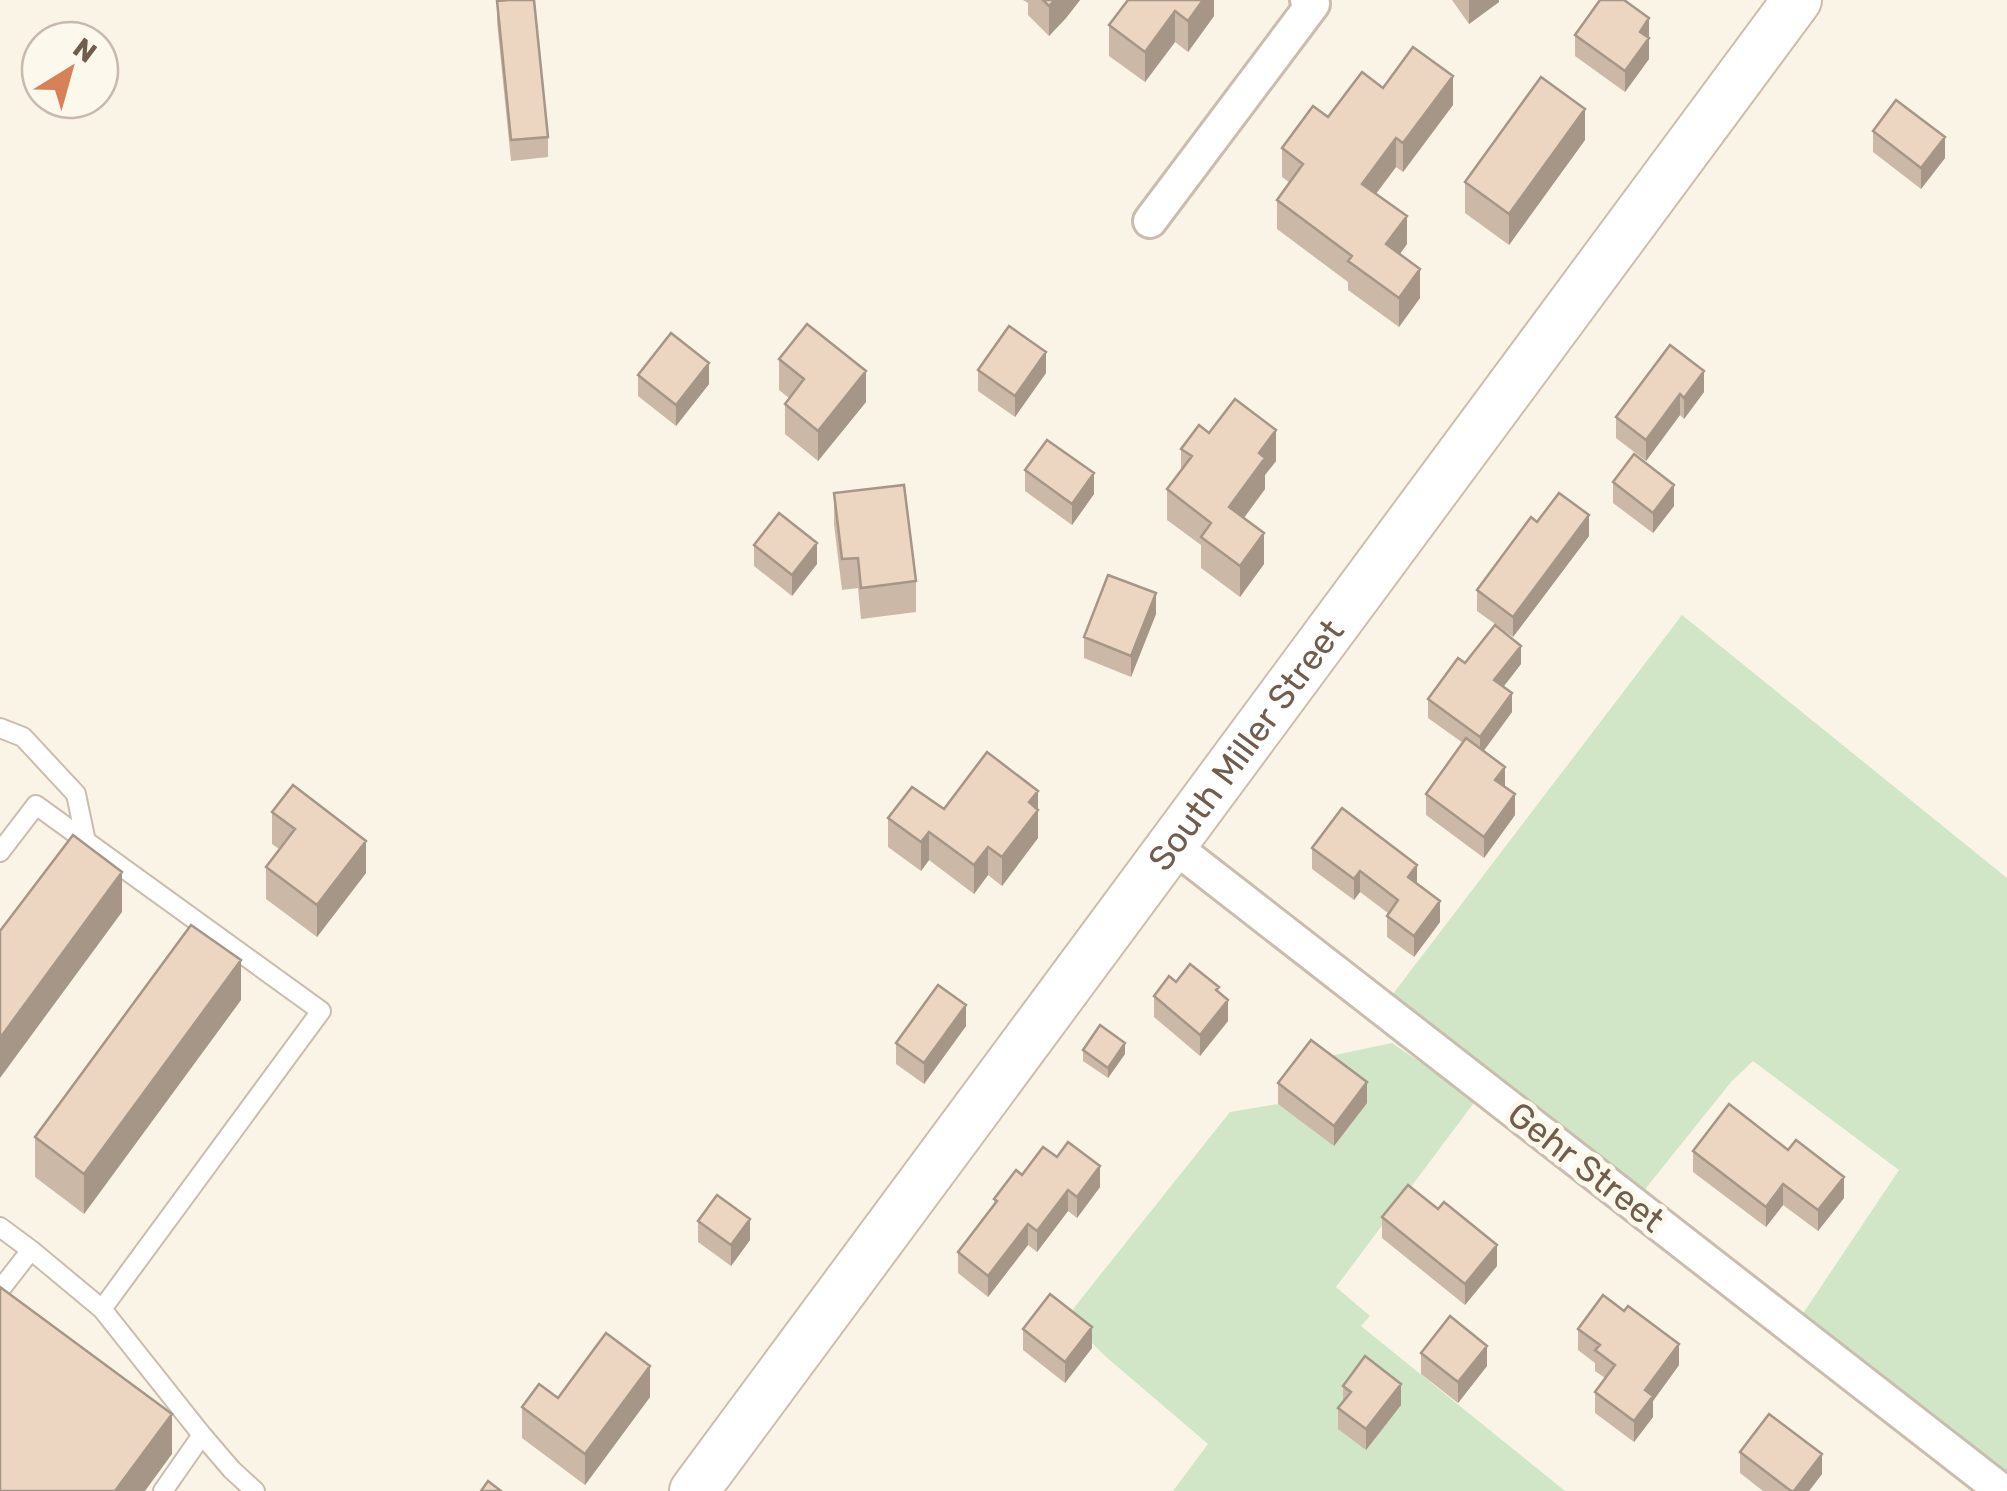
<svg xmlns="http://www.w3.org/2000/svg" width="2007" height="1491" font-family="Rubik,sans-serif">
<style>
.green{fill:#d0e6c6}
.lines{fill:none;stroke-linecap:round;stroke-linejoin:round}
.lane-casing{stroke:#cabdae;stroke-width:22}
.street-casing{stroke:#cabdae;stroke-width:38}
.secondary-casing{stroke:#cdbeac;stroke-width:52}
.lane{stroke:#fff;stroke-width:18}
.street{stroke:#fff;stroke-width:32}
.secondary{stroke:#fff;stroke-width:48}
.wall{fill:#cbb8a6}
.shaded-wall{fill:#a59687}
.building{fill:#ecd6c1;stroke:#a59687;stroke-width:2.5}
.labels{text-anchor:middle;stroke-width:10;stroke-linejoin:round;paint-order:stroke}
.street-label{font-size:35px;fill:#705d4e;stroke:#fdf8ec}
</style>
<rect width="100%" height="100%" fill="#faf4e6"/>
<path class="green" d="M1682 615 2007 878V1485L1796 1324 1899 1170 1753 1061 1731 1082 1638 1198 1386 1003Z
M1392 1043 1476 1100 1336 1287 1370 1316 1361 1326 1565 1491H1173L1208 1444 1105 1356 1081 1332 1073 1309 1230 1112 1278 1104 1311 1060Z"/>
<g class="lines">
<g class="lane-casing">
<path id="lane" d="M0 728 23 737 76 794 86 842
M0 852 36 805 321 1011 102 1309
M0 1227 31 1250 102 1309 202 1435 232 1470 255 1491
M0 1290 31 1250
M163 1491 202 1435"/>
</g>
<g class="street-casing">
<path id="street" d="M1150 221 1313 4 1307 0
M1171 844 2002 1491"/>
</g>
<g class="secondary-casing">
<g id="secondary">
<path id="s1" d="M694 1491 1797 0"/>
</g>
</g>
<use href="#lane" class="lane"/>
<use href="#street" class="street"/>
<use href="#secondary" class="secondary"/>
</g>
<path class="wall" d="M1023 0H1080L1066 18 1049 36 1028 15V3Z
M1214 0V16L1188 52 1175 42 1145 82 1109 56V25Z
M1452 0H1499V2L1469 24Z
M497 1 548 137V157L511 161 497 22Z
M1649 18V59L1625 92 1575 56V35Z
M1383 88 1453 105 1403 172 1396 167 1376 194 1407 244 1400 254 1420 298 1399 327 1348 290V282L1277 229V200L1289 182 1282 177V148L1328 117Z
M1873 131 1945 158 1921 189 1873 152Z
M1585 140 1509 245 1465 213V182Z
M1670 345 1704 392 1684 419 1680 415 1646 461 1616 438V417Z
M779 359 866 402 818 461 785 434V404L789 398 779 390Z
M978 370 1046 373 1015 417 978 391Z
M638 375 709 384 676 426 638 396Z
M1209 433 1276 461 1265 475V489L1244 518 1264 564 1240 597 1201 568V545L1167 520V489L1181 470V449Z
M1025 470 1094 494 1072 525 1025 491Z
M1613 482 1674 506 1653 533 1613 503Z
M834 493 916 581V612L861 619 858 588 842 590 834 524Z
M1537 522 1589 536 1513 637 1477 611V590Z
M754 545 817 564 792 596 754 566Z
M1156 614 1131 677 1084 658V637Z
M1465 663 1521 664 1503 687 1512 712 1483 751 1505 787 1515 815 1484 858 1426 815V794L1463 743 1428 718V699Z
M944 809H1038V838L1002 886 988 875 974 894 929 860 921 871 888 847V818Z
M272 812 366 873 317 937 266 899V867L279 849 272 844Z
M1312 848 1417 884 1440 922 1414 957 1387 937V916L1388 913 1360 892 1354 900 1312 869Z
M1176 982 1219 993 1228 1021 1200 1056 1154 1017V996Z
M241 1000 84 1214 35 1177V1137Z
M966 1026 924 1084 896 1064V1043Z
M1083 1050 1125 1054 1108 1078 1083 1061Z
M1278 1083 1367 1103 1334 1146 1278 1104Z
M1788 1150 1844 1198 1818 1231 1783 1205 1766 1227 1693 1172V1151Z
M1022 1175 1100 1187 1077 1218 1068 1211 1037 1252 1028 1245 988 1297 958 1273V1252L994 1204V1199Z
M1438 1209 1497 1266 1465 1305 1382 1238V1217Z
M698 1221 750 1240 731 1266 698 1242Z
M1023 1329 1092 1348 1065 1383 1023 1350Z
M1578 1329 1679 1365 1653 1401V1417L1634 1442 1595 1413V1392L1605 1378 1595 1371V1363L1578 1350Z
M1421 1353 1487 1366 1458 1403 1421 1374Z
M1343 1386 1401 1405 1366 1450 1338 1429V1408L1343 1403Z
M650 1397 585 1485 522 1438V1407L558 1398Z
M1740 1452 1822 1474 1809 1491H1763L1740 1473Z"/>
<path class="shaded-wall" d="M1055 0H1080L1066 18 1049 36V6Z
M1203 0H1214V16L1188 52V21Z
M1469 0H1499V2L1469 24Z
M1175 11V42L1145 82V52Z
M1649 18V59L1625 92V71L1640 32Z
M1453 76V105L1403 172V143Z
M1585 109V140L1509 245V214Z
M1945 137V158L1921 189V168Z
M1396 138V167L1362 212V184Z
M1407 216V244L1386 273V244Z
M1420 269V298L1399 327V298Z
M1046 352V373L1015 417V396Z
M709 363V384L676 426V405Z
M866 371V402L818 461V431Z
M1704 371V392L1684 419V398Z
M1680 394V415L1646 461V440Z
M1276 430V461L1265 475V489L1229 538V507L1259 453Z
M1094 473V494L1072 525V504Z
M1674 485V506L1653 533V513Z
M1589 515V536L1513 637V617Z
M1264 533V564L1240 597V566Z
M817 543V564L792 596V575Z
M1156 593V614L1131 677V656Z
M1521 646V664L1494 699V680Z
M1512 693V712L1480 756V737Z
M1505 767V788L1495 780Z
M1038 791V838L1002 886V857L1029 802Z
M1515 794V815L1484 858V837Z
M929 832V860L921 871V842Z
M366 841V873L317 937V905Z
M988 847V875L974 894V865Z
M1417 865V886L1408 877Z
M1360 871V892L1354 900V879Z
M122 872V912L0 1078V1038Z
M1440 901V922L1414 957V936Z
M241 960V1000L84 1214V1174Z
M1228 1000V1021L1200 1056V1035Z
M966 1005V1026L924 1084V1063Z
M1125 1043V1054L1108 1078V1068Z
M1367 1082V1103L1334 1146V1126Z
M1100 1166V1187L1077 1218V1197Z
M1844 1177V1198L1818 1231V1210Z
M1783 1184V1205L1766 1227V1207Z
M1068 1190V1211L1037 1252V1231Z
M750 1219V1240L731 1266V1245Z
M1028 1224V1245L988 1297V1276Z
M1497 1245V1266L1465 1305V1284Z
M1092 1327V1348L1065 1383V1362Z
M1679 1344V1365L1653 1401V1417L1634 1442V1421L1645 1390Z
M1487 1346V1366L1458 1403V1382Z
M650 1366V1397L585 1485V1454Z
M1401 1384V1405L1366 1450V1429Z
M172 1414V1454L145 1491H115Z
M1822 1454V1474L1809 1491H1794Z"/>
<path class="building" d="M509 0H534L548 137 511 140 497 1Z
M1043 0H1055L1049 6Z
M1128 0H1203L1188 21 1175 11 1145 52 1109 25Z
M1600 0H1624L1649 18 1640 32 1649 38 1625 71 1575 35Z
M1413 47 1453 76 1403 143 1396 138 1362 184 1407 216 1386 244 1420 269 1399 298 1348 261 1352 256 1277 200 1303 164 1282 148 1313 106 1328 117 1362 72 1383 88Z
M1541 77 1585 109 1509 214 1465 182Z
M1896 100 1945 137 1921 168 1873 131Z
M807 324 866 371 818 431 785 404 804 379 779 359Z
M1009 326 1046 352 1015 396 978 370Z
M671 333 709 363 676 405 638 375Z
M1670 345 1704 371 1684 398 1680 394 1646 440 1616 417Z
M1235 399 1276 430 1259 453 1265 458 1229 507 1264 533 1240 566 1201 537 1211 523 1167 489 1192 456 1181 449 1199 425 1209 433Z
M1047 440 1094 473 1072 504 1025 470Z
M1634 454 1674 485 1653 513 1613 482Z
M904 485 916 581 861 588 858 558 842 559 834 493Z
M1559 493 1589 515 1513 617 1477 590 1531 517 1537 522Z
M779 513 817 543 792 575 754 545Z
M1108 575 1156 593 1131 656 1084 637Z
M1495 625 1521 646 1494 680 1512 693 1480 737 1428 699 1458 658 1465 663Z
M1466 738 1505 767 1495 780 1515 794 1484 837 1426 794Z
M987 752 1038 791 1029 802 1038 810 1002 857 988 847 974 865 929 832 921 842 888 818 912 787 944 809Z
M293 785 366 841 317 905 266 867 295 829 272 812Z
M1342 808 1417 865 1408 877 1440 901 1414 936 1387 916 1398 900 1360 871 1354 879 1312 848Z
M73 835 122 872 0 1038V931Z
M191 925 241 960 84 1174 35 1137Z
M1190 964 1219 987 1216 990 1228 1000 1200 1035 1154 996 1169 976 1176 982Z
M938 985 966 1005 924 1063 896 1043Z
M1100 1025 1125 1043 1108 1068 1083 1050Z
M1311 1040 1367 1082 1334 1126 1278 1083Z
M1729 1104 1788 1150 1796 1140 1844 1177 1818 1210 1783 1184 1766 1207 1693 1151Z
M1068 1142 1100 1166 1077 1197 1068 1190 1037 1231 1028 1224 988 1276 958 1252 997 1201 994 1199 1016 1170 1022 1175 1043 1147 1057 1157Z
M1408 1185 1438 1209 1444 1202 1497 1245 1465 1284 1382 1217Z
M717 1195 750 1219 731 1245 698 1221Z
M0 1287 172 1414 115 1491H0Z
M1050 1294 1092 1327 1065 1362 1023 1329Z
M1603 1295 1624 1311 1628 1306 1679 1344 1645 1390 1653 1396 1634 1421 1595 1392 1615 1365 1595 1350 1600 1345 1578 1329Z
M1450 1316 1487 1346 1458 1382 1421 1353Z
M606 1333 650 1366 585 1454 522 1407 539 1384 558 1398Z
M1365 1356 1401 1384 1366 1429 1338 1408 1351 1392 1343 1386Z
M1769 1414 1822 1454 1794 1491H1791L1740 1452Z
M488 1481 501 1491H481Z"/>
<g class="labels">
<g class="street-label">
<text dy="12" stroke="none"><textPath href="#s1" startOffset="928">South Miller Street</textPath></text>
<text transform="translate(1586 1167) rotate(38)" y="12">Gehr Street</text>
</g>
</g>
<g transform="translate(70 70) rotate(37)"><circle r="48" fill="#fdf8ec" stroke="#c5baad" stroke-width="2.5"/>
<path d="M0-8L18 38L0 25L-18 38Z" fill="#d78158"/>
<text y="-15" font-size="28" font-weight="bold" text-anchor="middle" fill="#705d4e">N</text>
</g>
</svg>
